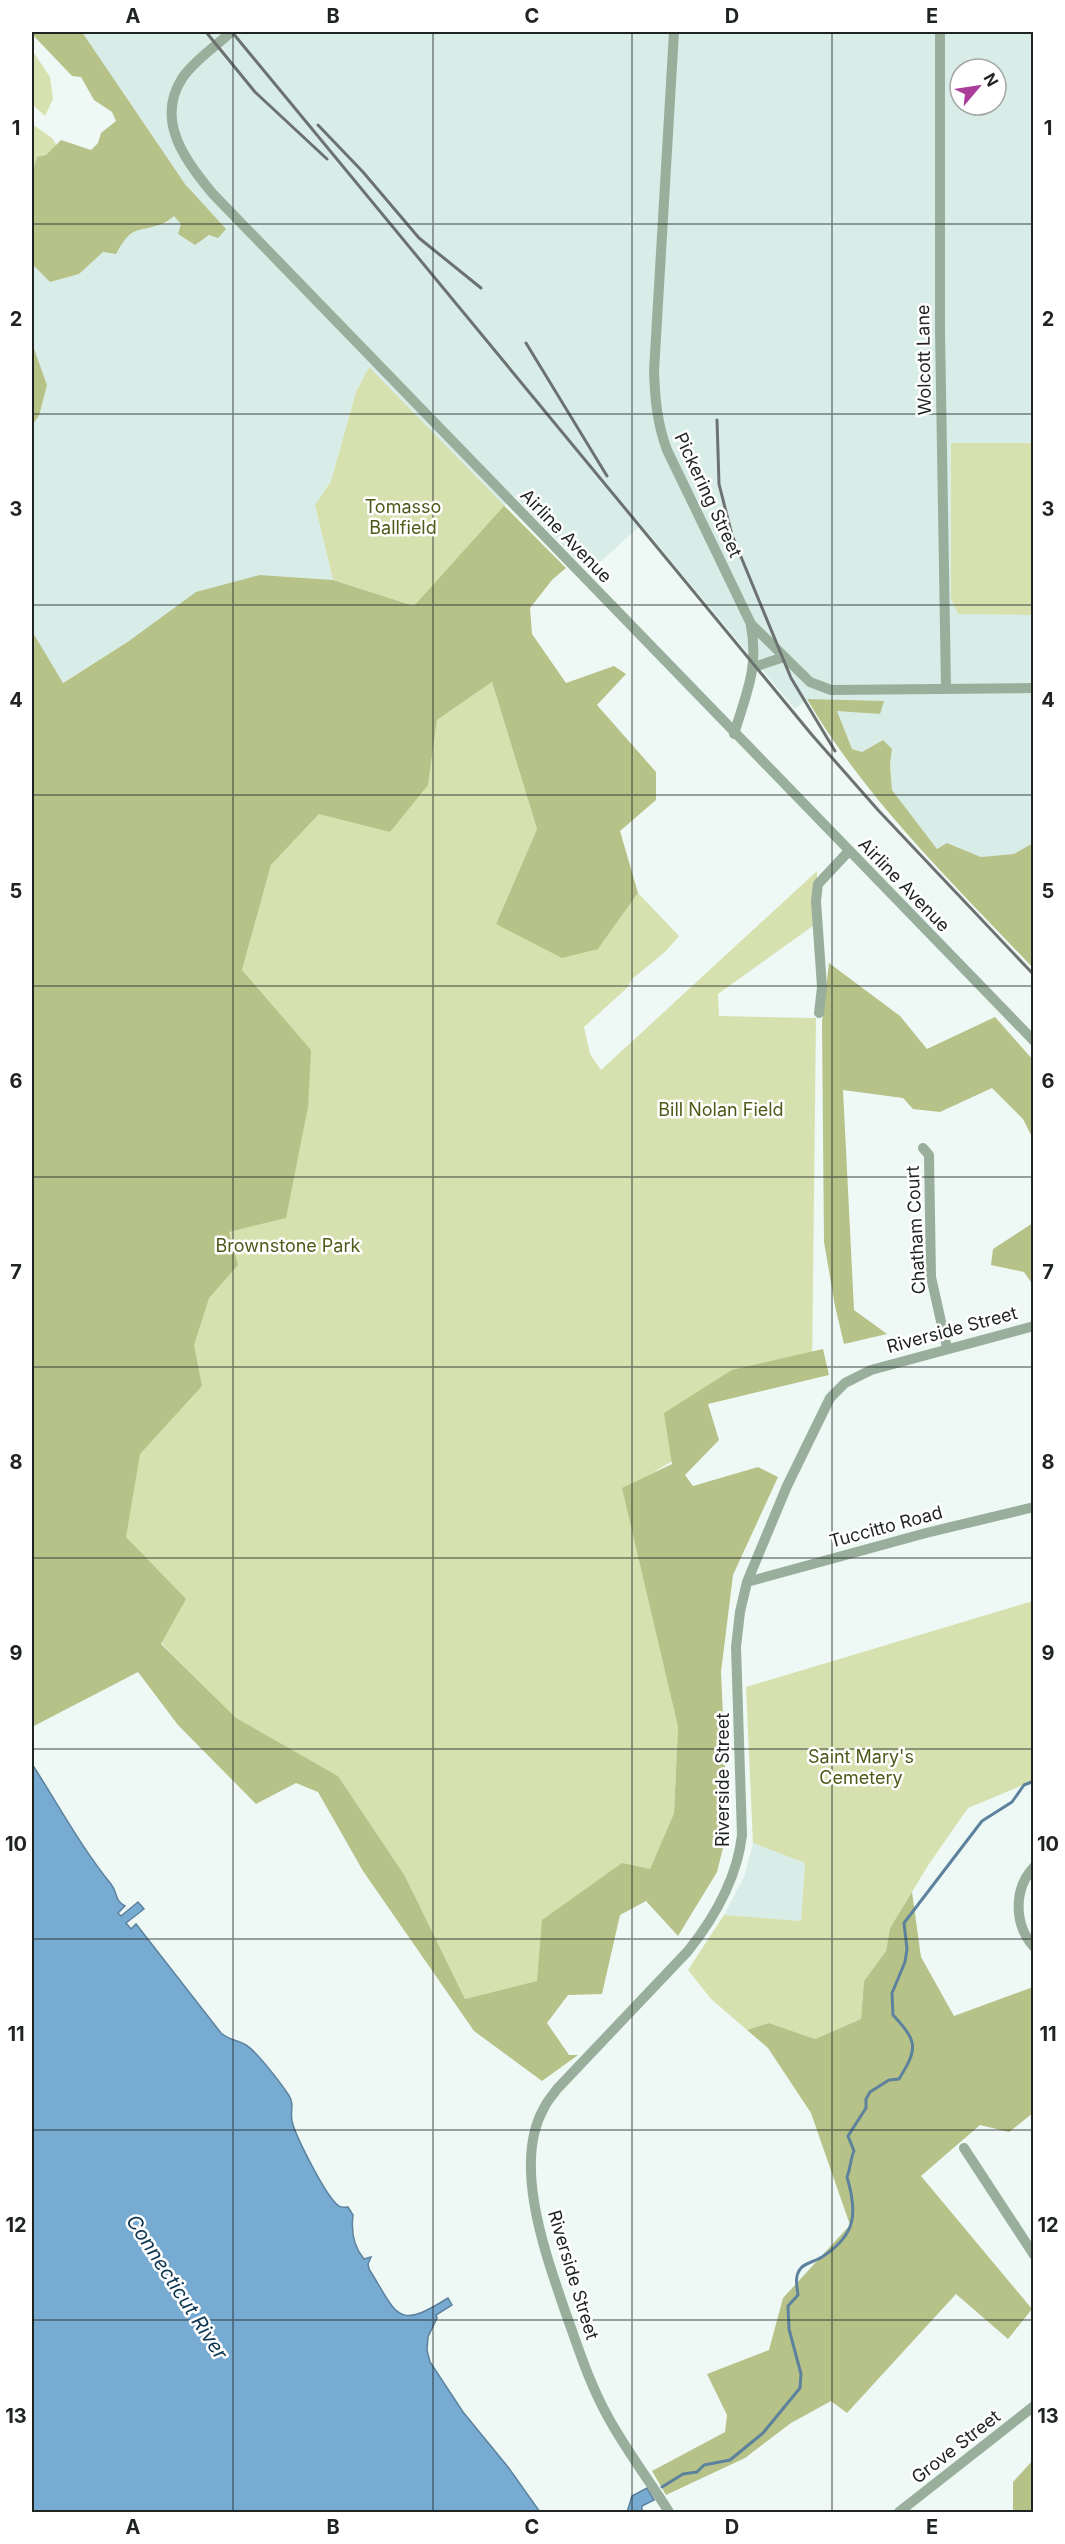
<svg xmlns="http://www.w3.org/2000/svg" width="1065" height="2544" font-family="Inter,sans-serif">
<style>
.built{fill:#d9ede8;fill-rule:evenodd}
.green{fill:#d6e1af}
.forest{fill:#b6c288}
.water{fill:#77abd2;stroke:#5d829d;stroke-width:1.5}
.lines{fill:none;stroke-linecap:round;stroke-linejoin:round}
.stream{stroke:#5d829d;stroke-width:3}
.minor{stroke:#99af9c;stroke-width:10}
.rail{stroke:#6c7271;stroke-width:3}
.grid{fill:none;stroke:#1f2322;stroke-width:1.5;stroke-opacity:0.55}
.labels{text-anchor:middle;stroke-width:5;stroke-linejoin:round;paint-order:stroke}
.street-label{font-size:18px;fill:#1f2322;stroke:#fff}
.park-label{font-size:18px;fill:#4f5919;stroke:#fff}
.water-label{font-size:20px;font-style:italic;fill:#0c3651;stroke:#fff}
.neatline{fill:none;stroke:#1f2322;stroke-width:2}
.grid-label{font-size:20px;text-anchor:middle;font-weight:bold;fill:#1f2322}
</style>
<rect width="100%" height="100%" fill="#eef9f6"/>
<path class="built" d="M82 32H1033V843L1014 854 981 857 948 843 937 849 892 790 890 764 883 740 862 752 852 749 836 710 880 714 807 699 795 709 641 525 589 572 514 496 504 506 369 368 356 392 331 481 315 505 333 580 260 575 129 641 62 683 32 631V425L39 416 47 385 32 343V264L50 282 79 274 103 252 116 253 125 238 141 228 165 224 174 216 201 240 225 229 185 184ZM960 69H996V105H960Z
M753 1843 805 1863 801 1921 724 1915 744 1877Z"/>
<path class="green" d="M32 50 50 77 53 99 45 116 32 104Z
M35 126 52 138 57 146 46 155 32 174V127Z
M369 367 540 542 414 606 333 580 315 505 331 481 356 392Z
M951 443H1033V615L958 614 951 599Z
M492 682 537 829 496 924 598 949 638 893 679 936 666 951 632 979 627 988 584 1027 590 1054 601 1070 817 871V923L718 994 719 1016 816 1018 812 1370 702 1397 692 1449 623 1491 678 1727 674 1813 650 1869 538 1981 465 1999 405 1876 338 1776 235 1718 161 1643 180 1610 32 1701 258 990 242 970 271 865 319 814 428 785 437 720Z
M1033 1601V1781L968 1808 929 1864 890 1928 886 1951 864 1981 861 2019 815 2039 769 2023 747 2030 711 1999 688 1970 724 1915 801 1921 805 1863 753 1843 746 1687Z"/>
<path class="forest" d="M32 32H82L185 184 226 229 218 238 209 235 195 245 178 234 181 224 174 216C170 219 166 223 162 224 135 233 132 225 116 254L103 252 79 274 50 282 32 264V174L37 157 46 155 61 140 91 150 98 143 101 133 116 121 112 112 94 100 81 77 72 76 32 34Z
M32 343 47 385 39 416 32 425Z
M504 506 566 568 552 580 530 608 532 634 566 683 614 666 626 674 597 705 656 772V800L620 831 638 893 598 949 562 958 496 924 537 829 492 682 437 720 428 785 390 832 319 814 271 865 242 970 311 1050 308 1107 286 1218 229 1232 238 1265 209 1298 194 1345 202 1386 140 1454 126 1537 186 1599 161 1644 236 1718 338 1776 405 1876 465 1999 537 1981 542 1920 622 1863 650 1869 674 1813 678 1727 622 1488 672 1464 664 1413 732 1370 823 1349 829 1375 708 1404 719 1440 685 1475 693 1486 758 1467 778 1477 733 1575 721 1672 728 1828 717 1872 678 1936 646 1901 620 1915 602 1994 568 1995 547 2023 569 2055H578L542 2081 474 2031 363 1871 318 1792 296 1783 256 1804 178 1725 138 1672 32 1727V631L63 683 129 641 196 592 260 575 333 580 414 606Z
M807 699 884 701 880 714 837 711 852 749 862 752 883 740 892 749 890 764 892 790 937 849 947 843 981 857 1014 854 1033 843V968C953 883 867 801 807 699Z
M829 963 900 1016 927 1049 995 1017 1034 1061 1033 1139 1023 1119 992 1088 940 1112 913 1109 903 1098 843 1090 854 1310 887 1334 844 1344 835 1306 824 1242 822 1022Z
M1033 1223V1285L1024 1272 991 1265 993 1249Z
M912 1892 921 1957 954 2016 1033 1987V2113L1009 2132 980 2125 921 2176 1032 2309 1008 2339 956 2294 847 2413 831 2401 791 2423 745 2458 666 2495 652 2471 725 2432 727 2415 707 2374 769 2350 783 2298 850 2225 811 2113 768 2048 747 2030 769 2023 815 2039 861 2019 864 1981 886 1951 890 1928Z
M1033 2460V2512H1013V2482Z"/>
<path class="water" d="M32 1764C58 1804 81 1847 111 1884 118 1893 114 1900 125 1906L118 1913 121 1916 138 1902 144 1909 126 1923 131 1929 136 1924 221 2033C231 2041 238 2040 246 2045 257 2052 280 2082 288 2094 295 2104 290 2110 292 2121 295 2135 327 2199 339 2206 342 2208 344 2207 348 2207L353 2215C351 2231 353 2246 364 2259L371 2257 368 2264 369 2269C398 2315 396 2331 448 2298L452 2305 436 2315 437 2318 428 2337 427 2350 430 2362 463 2412 508 2467 540 2512H32Z
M647 2488 654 2500 642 2506V2512H627L632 2496Z"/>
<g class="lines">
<path class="stream" d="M662 2487 683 2474 697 2472 704 2465 730 2460 763 2433 800 2388 801 2374 789 2329 788 2306 798 2295C797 2286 794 2276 801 2268 805 2263 816 2261 822 2257 856 2235 858 2214 847 2177 851 2167 850 2160 854 2151L848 2136 866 2108V2099L870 2092 889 2080 899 2079C918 2048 918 2042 893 2015L892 1993 905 1962 907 1949 904 1923 982 1821 1012 1802 1024 1785 1034 1781"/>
<path class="minor" d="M231 32C216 46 195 60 183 77 154 120 186 162 213 194L1034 1041
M674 32 654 371C655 399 657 423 667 450L751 624 810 682 831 690 1034 688
M940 32V331L946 688
M754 667 784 657
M734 734C746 694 759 668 751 626
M819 1013 822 987 816 901 818 884 849 851
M923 1148 929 1155 931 1277 947 1348
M747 1582 926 1533 1034 1507
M1034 1867C1013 1889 1014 1925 1034 1947
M964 2148 1034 2255
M669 2512C649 2480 626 2450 608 2417 589 2383 578 2347 565 2311 546 2255 512 2164 544 2108 547 2101 553 2095 557 2089L688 1951C715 1917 737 1879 742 1835L736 1647 740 1612 747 1582 787 1486 830 1398 845 1383 871 1370 1034 1326
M899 2512 1034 2406"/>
<path class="rail" d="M206 32 255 92 327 159
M232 32 812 735 878 810 1034 975
M318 125 363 172 419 238 481 288
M526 343 607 476
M717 420 719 484 732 535 791 678 835 751"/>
</g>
<path class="grid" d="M233 32V2512M433 32V2512M632 32V2512M832 32V2512M32 224H1034M32 414H1034M32 605H1034M32 795H1034M32 986H1034M32 1177H1034M32 1367H1034M32 1558H1034M32 1749H1034M32 1939H1034M32 2130H1034M32 2320H1034"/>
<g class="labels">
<g class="street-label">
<text transform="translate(924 360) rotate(-91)" y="6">Wolcott Lane</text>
<text transform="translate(708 495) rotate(65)" y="6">Pickering Street</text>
<text transform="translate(566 536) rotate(46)" y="6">Airline Avenue</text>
<text transform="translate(904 885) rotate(46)" y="6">Airline Avenue</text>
<text transform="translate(916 1230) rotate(-93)" y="6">Chatham Court</text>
<text transform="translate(952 1330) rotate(-15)" y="6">Riverside Street</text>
<text transform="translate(886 1527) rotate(-15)" y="6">Tuccitto Road</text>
<text transform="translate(723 1780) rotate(-90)" y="6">Riverside Street</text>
<text transform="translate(573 2275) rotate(73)" y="6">Riverside Street</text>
<text transform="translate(956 2447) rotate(-38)" y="6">Grove Street</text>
</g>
<g class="park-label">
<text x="403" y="513">Tomasso<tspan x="403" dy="21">Ballfield</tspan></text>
<text x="721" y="1116">Bill Nolan Field</text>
<text x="288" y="1252">Brownstone Park</text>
<text x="861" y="1763">Saint Mary's<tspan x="861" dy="21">Cemetery</tspan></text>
</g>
<g class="water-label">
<text transform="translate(177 2287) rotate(57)" y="7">Connecticut River</text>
</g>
</g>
<rect width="1065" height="2544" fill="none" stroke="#ffffff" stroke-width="66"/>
<g transform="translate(978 87) rotate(61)"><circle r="28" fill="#ffffff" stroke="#a5a7a7" stroke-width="1.5"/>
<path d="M0-4.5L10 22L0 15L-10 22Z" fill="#ab3d9a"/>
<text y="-9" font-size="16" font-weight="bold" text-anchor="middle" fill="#1f2322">N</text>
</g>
<rect x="33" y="33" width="999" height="2478" class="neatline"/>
<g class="grid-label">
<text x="133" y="23">A</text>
<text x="333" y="23">B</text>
<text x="532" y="23">C</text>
<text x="732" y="23">D</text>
<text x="932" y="23">E</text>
<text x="16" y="135">1</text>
<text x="1048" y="135">1</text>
<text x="16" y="326">2</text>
<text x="1048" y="326">2</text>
<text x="16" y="516">3</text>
<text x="1048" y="516">3</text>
<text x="16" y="707">4</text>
<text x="1048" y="707">4</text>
<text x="16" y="898">5</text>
<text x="1048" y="898">5</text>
<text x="16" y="1088">6</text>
<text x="1048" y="1088">6</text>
<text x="16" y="1279">7</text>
<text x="1048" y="1279">7</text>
<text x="16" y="1469">8</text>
<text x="1048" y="1469">8</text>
<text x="16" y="1660">9</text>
<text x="1048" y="1660">9</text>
<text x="16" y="1851">10</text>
<text x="1048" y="1851">10</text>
<text x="16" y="2041">11</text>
<text x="1048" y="2041">11</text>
<text x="16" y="2232">12</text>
<text x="1048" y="2232">12</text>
<text x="16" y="2423">13</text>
<text x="1048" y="2423">13</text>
<text x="133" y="2534">A</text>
<text x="333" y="2534">B</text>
<text x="532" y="2534">C</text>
<text x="732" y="2534">D</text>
<text x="932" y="2534">E</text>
</g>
</svg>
